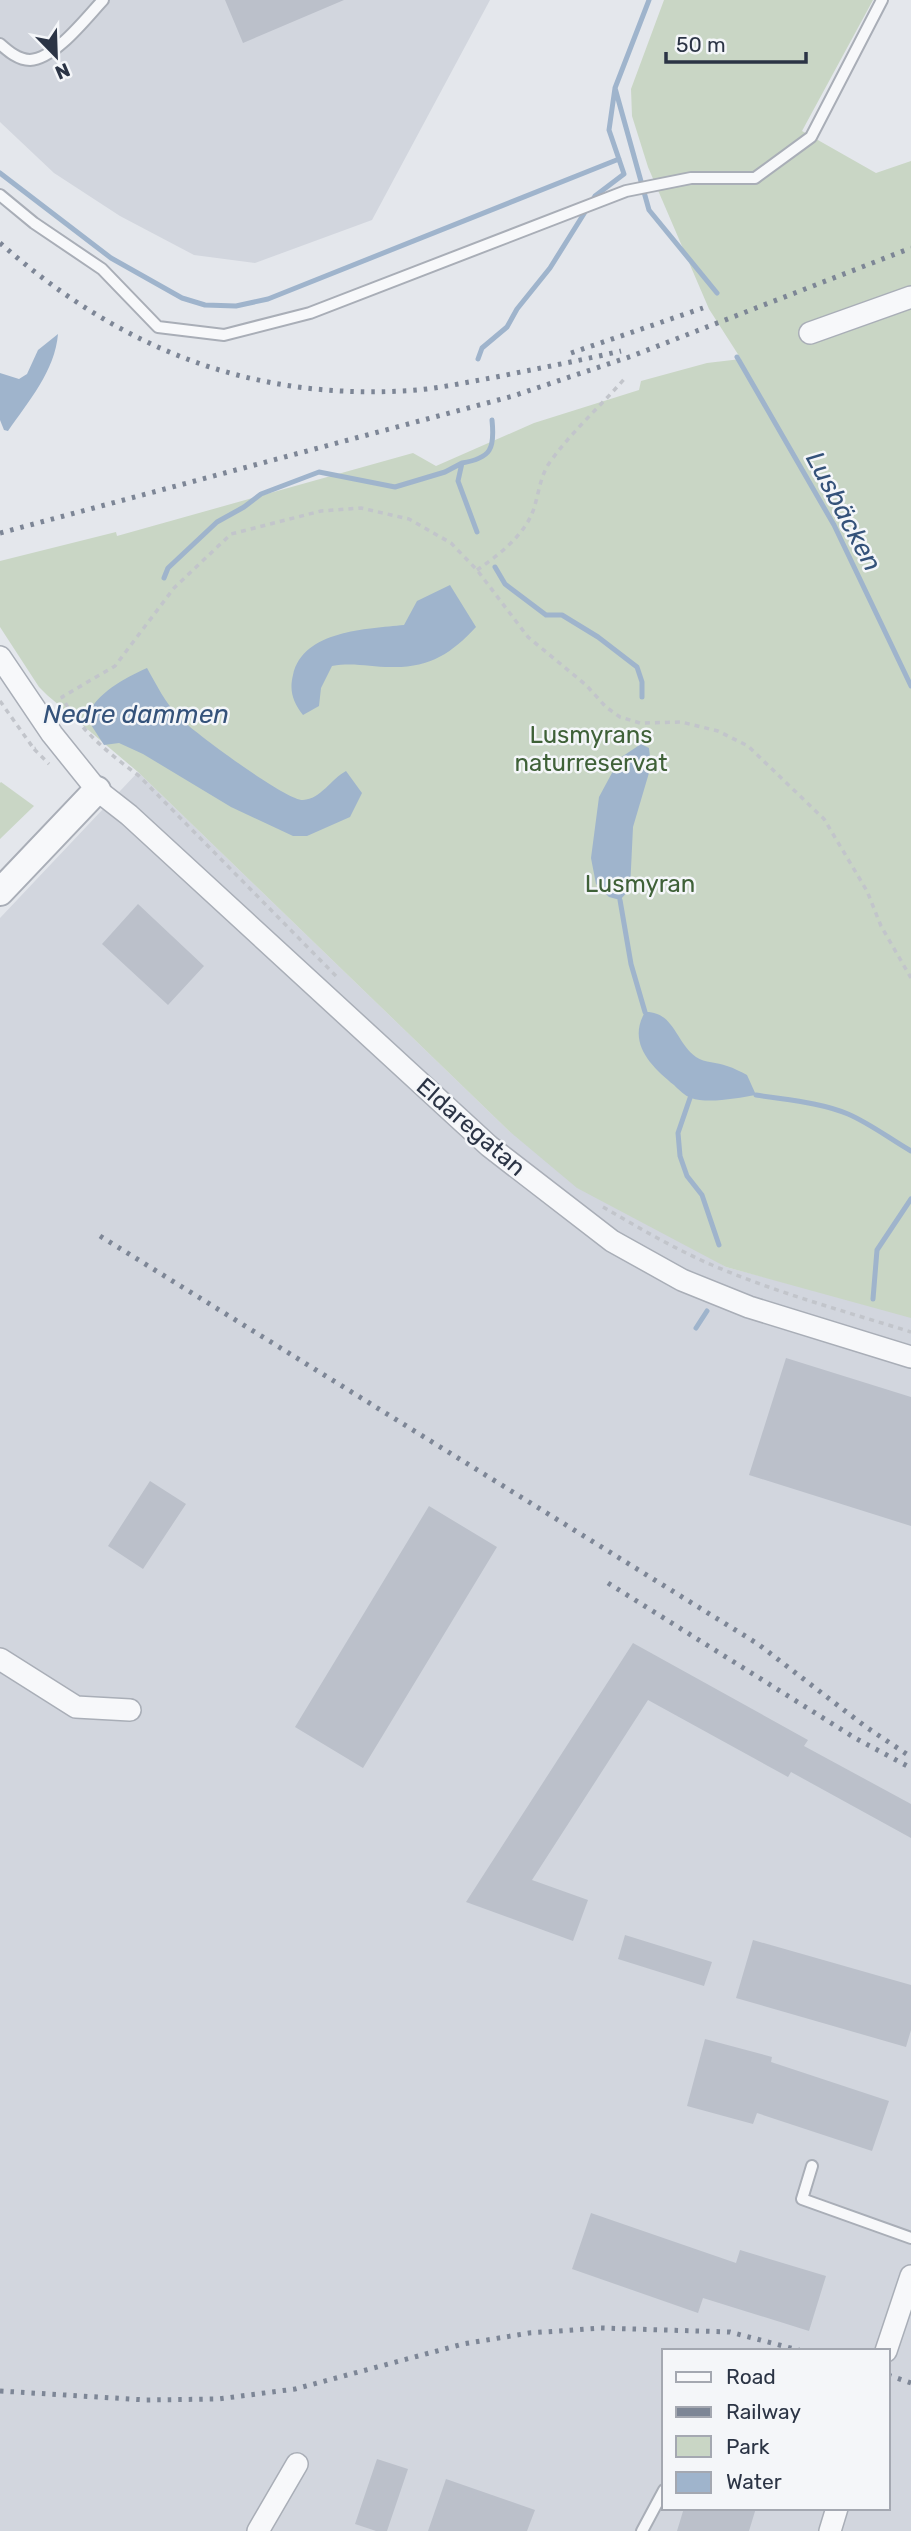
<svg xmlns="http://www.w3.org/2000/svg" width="911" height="2531" font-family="Rubik,sans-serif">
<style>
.built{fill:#d2d6de;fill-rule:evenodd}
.green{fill:#c9d6c5}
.water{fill:#9fb4cc}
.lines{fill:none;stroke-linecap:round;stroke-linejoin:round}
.stream{stroke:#9fb4cc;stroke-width:5}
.building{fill:#bbc0ca}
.service-casing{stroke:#a9aeb7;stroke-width:14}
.minor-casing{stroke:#a9aeb7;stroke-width:24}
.tertiary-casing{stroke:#a9aeb7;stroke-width:30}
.path{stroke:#c2c5cb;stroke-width:3.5;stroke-dasharray:5 5;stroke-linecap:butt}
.service{stroke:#f7f8fa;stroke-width:10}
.minor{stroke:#f7f8fa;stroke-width:21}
.tertiary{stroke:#f7f8fa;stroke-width:26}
.rail{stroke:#7d8696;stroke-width:5;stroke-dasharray:3.5 7;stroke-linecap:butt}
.labels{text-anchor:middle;stroke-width:5;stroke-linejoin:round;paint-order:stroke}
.park-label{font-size:24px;fill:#3f6138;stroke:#f4f6f9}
.street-label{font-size:24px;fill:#2b3445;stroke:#f4f6f9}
.water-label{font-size:26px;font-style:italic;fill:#34527a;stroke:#f4f6f9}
</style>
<rect width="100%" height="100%" fill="#e4e7ec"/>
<path class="built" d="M0 0H490L372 220 255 263 194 255 120 216 54 173 0 122Z
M138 772 509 1131 726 1267 911 1316V2531H0V918ZM664 2351H888V2508H664Z"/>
<path class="green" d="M664 0H873L802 131 876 173 911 161V1318L726 1267 577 1188 509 1131 138 772 47 695 39 687 0 627V561L116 532 117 536 413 453 436 466 534 423 639 390 641 381 707 363 741 359 709 309 648 167 632 116 631 89Z
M1 782 34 806 0 839V783Z"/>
<path class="water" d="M58 334C55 371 28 402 8 431L4 430 0 420V373L19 379 27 374 38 350Z
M450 585 476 627C451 654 429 668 391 667 370 667 353 662 332 666L321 688 319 706 303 715C293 702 289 691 293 675 303 630 367 629 404 625L417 601Z
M147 668C156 684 166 704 179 717 193 732 287 801 303 800 321 799 331 779 346 771L362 793 350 817 307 836H293L231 807 143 754 119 743 104 745 86 717C98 692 123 679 147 668Z
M641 744 649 748 651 766 633 827 630 889 620 900 609 897 596 884 591 858 599 797 620 758Z
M645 1012C674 1011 676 1043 696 1057 705 1063 717 1062 727 1066 734 1068 741 1072 747 1075L756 1095C738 1098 708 1104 691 1098 685 1096 678 1089 674 1085 651 1066 627 1043 645 1012Z"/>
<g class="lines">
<path class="stream" d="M649 0 615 88 649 210 717 293
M0 173 111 258 182 298 205 305 236 306 268 299 619 159
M737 357 834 525 911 686
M478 359 482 348 507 327 517 309 550 268 595 196 624 174 609 130 615 88
M477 532 458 481 462 463C491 458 495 449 492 420
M495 567 505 584 546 615H562L598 637 637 667 642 682V697
M164 578 168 568 217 522 244 507 261 494 319 472 395 487 445 472 462 463
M620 900 631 964 645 1012
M756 1095C786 1100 819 1102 848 1114 871 1124 890 1139 911 1151
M690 1098 678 1133 680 1156 687 1176 702 1195 719 1245
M873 1299 877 1250 911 1199
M696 1328 707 1311"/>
</g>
<path class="building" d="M225 0H344L243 43Z
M138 904 204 966 168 1005 102 944Z
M786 1358 911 1397V1526L749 1475Z
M150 1481 186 1504 143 1569 108 1546Z
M429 1506 497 1547 363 1768 295 1727Z
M633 1643 808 1740 804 1746 911 1804V1838L791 1772 788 1777 648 1700 532 1880 588 1900 573 1941 466 1902Z
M625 1935 712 1962 704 1986 618 1959Z
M753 1940 911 1985V2030L906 2047 736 1998Z
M705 2039 772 2057 771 2062 889 2101 872 2151 757 2113 753 2124 687 2106Z
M591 2213 736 2263 740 2250 826 2276 809 2331 703 2298 698 2313 572 2269Z
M377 2459 408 2469 387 2531H376L355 2524Z
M446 2479 535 2510 527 2531H428Z
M684 2508H756L749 2531H677Z"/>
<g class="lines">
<g class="service-casing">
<path id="service" d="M0 44C8 51 18 60 30 60 55 59 87 17 103 0
M0 195 34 223 102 269 158 327 224 335 310 313 626 191 691 178H755L811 137 882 0
M812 2166 802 2199 911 2238
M642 2531 664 2490"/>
</g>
<g class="minor-casing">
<path id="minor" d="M810 333 911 297
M0 657 52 734 97 790 129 815 489 1146 612 1241 682 1280 749 1307 911 1357
M0 1659 76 1707 130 1710
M886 2351 911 2276
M258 2531 297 2464
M830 2531 837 2508"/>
</g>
<g class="tertiary-casing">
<path id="tertiary" d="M0 892 97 790"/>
</g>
<path class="path" d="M477 570C499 555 526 534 534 508 539 493 540 476 550 462 572 431 600 407 625 378
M0 701 34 749 36 748
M34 749 49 764
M336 976 139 776C110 754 80 731 62 697L115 666 174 588 231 534 321 511 361 508 409 519 451 543 477 570 528 637 586 685 606 707 620 717 640 723 681 722 718 731 748 746 824 819 867 891 881 926 911 978
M603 1207C639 1228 675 1249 712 1265 777 1293 844 1311 911 1332"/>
<use href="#service" class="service"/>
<use href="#minor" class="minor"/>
<use href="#tertiary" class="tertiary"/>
<path class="rail" d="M0 243C117 346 245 399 402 391 432 390 462 383 491 378 535 369 578 361 621 351
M571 353 703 308
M0 533 513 396 632 356 911 248
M100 1236 758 1644 866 1727 911 1757
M608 1583 855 1738 911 1768
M888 2375 911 2383
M0 2391 146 2400 218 2399 295 2389 463 2344 529 2333 601 2328 730 2332 802 2351"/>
</g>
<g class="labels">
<g class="park-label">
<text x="591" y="743">Lusmyrans<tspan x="591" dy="28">naturreservat</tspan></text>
<text x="640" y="892">Lusmyran</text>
</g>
<g class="street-label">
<text transform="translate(471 1127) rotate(41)" y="8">Eldaregatan</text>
</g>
<g class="water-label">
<text transform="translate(844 511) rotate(62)" y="9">Lusbäcken</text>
<text x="136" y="723">Nedre dammen</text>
</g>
</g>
<rect x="662" y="2349" width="228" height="161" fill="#f4f6f9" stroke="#a4a8b1" stroke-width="2"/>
<rect x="676" y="2372" width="35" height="10" fill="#f7f8fa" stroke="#a4a8b1" stroke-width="2"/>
<text x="726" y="2384" font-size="21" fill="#2b3445">Road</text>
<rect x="676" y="2407" width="35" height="10" fill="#7d8696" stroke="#a4a8b1" stroke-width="2"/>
<text x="726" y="2419" font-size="21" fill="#2b3445">Railway</text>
<rect x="676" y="2436" width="35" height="21" fill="#c9d6c5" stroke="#a4a8b1" stroke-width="2"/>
<text x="726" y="2454" font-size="21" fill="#2b3445">Park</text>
<rect x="676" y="2472" width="35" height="21" fill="#9fb4cc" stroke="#a4a8b1" stroke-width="2"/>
<text x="726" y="2489" font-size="21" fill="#2b3445">Water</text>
<g transform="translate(56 56) rotate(157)" stroke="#f4f6f9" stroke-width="5" paint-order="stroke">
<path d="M0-5L12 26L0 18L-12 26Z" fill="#2b3445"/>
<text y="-10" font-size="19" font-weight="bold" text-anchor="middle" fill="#2b3445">N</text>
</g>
<path d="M666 52v10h140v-10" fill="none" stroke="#2b3445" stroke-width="3.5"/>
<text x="676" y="52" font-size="21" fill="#2b3445" stroke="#f4f6f9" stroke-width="5" paint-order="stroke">50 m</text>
</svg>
